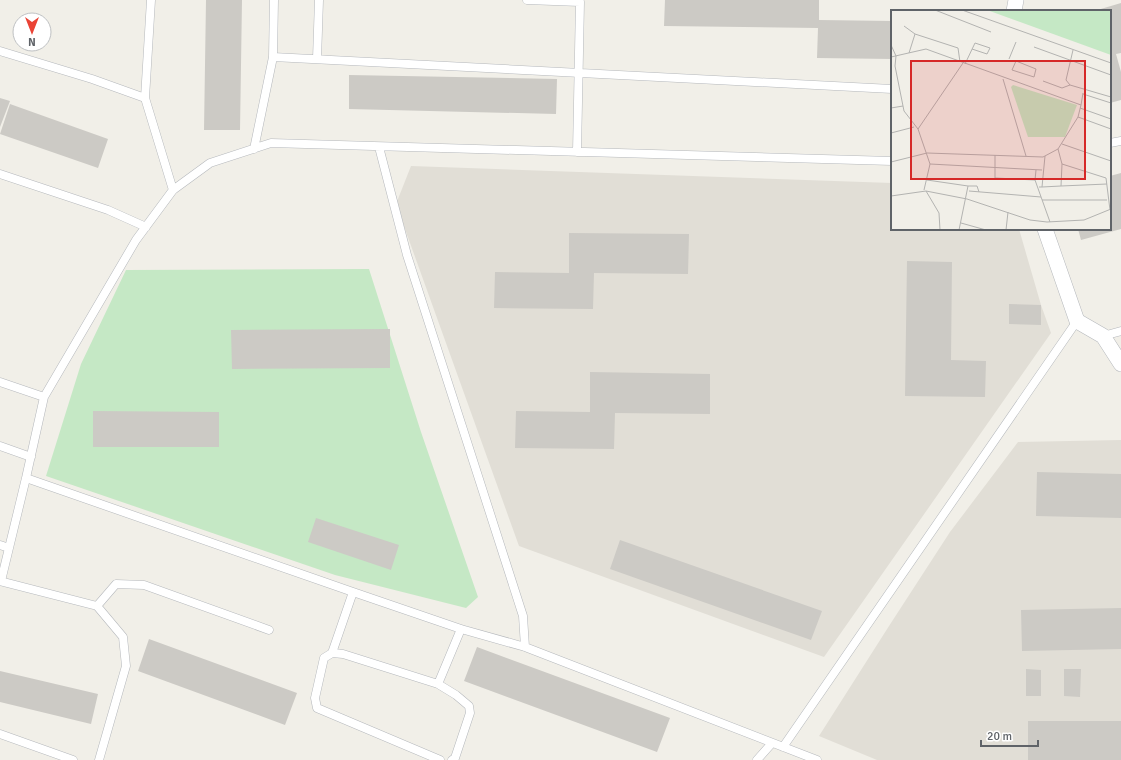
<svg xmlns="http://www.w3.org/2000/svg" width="1121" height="760" font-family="Signika,sans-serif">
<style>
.education{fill:#e1ded6}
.green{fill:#c5e8c5}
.building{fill:#cccac5}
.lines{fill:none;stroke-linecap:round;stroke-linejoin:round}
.lane-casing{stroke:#b5b8bc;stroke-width:9}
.street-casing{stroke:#b5b8bc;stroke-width:16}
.lane{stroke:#fff;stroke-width:8}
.street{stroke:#fff;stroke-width:15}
.inset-road{fill:none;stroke:#b3b3b1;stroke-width:1}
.view{fill:#d62828;fill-opacity:0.15;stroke:#d62828;stroke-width:2}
.inset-edge{fill:none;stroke:#5f6368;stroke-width:2}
</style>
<rect width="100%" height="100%" fill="#f1efe8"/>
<path class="education" d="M411 166 892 183V229H1019L1041 305 1051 333 824 657 519 546 396 204Z
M1121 440V760H877L819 736 889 626 950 532 1018 442Z"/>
<path class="green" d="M369 269 421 432 478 597 466 608 335 575 46 476 81 364 126 270Z"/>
<path class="building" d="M206 0H242L240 130H204Z
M665 0H819V20L892 21V59L817 58 818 28 664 26Z
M1121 3V53L1116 54 1121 72V100L1110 103V11H1094Z
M349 75 557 79 556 114 349 109Z
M0 98 10 101 0 127Z
M10 104 108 139 98 168 0 134Z
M1121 173V229L1081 240 1078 229H1110V176Z
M569 233 689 234 688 274 594 273 593 309 494 308 495 272 569 273Z
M907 261 952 262 951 360 986 361 985 397 905 396Z
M1009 304 1041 305V325L1009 324Z
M390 329V368L232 369 231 330Z
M590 372 710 374V414L615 413 614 449 515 448 516 411 590 412Z
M93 411 219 412V447H93Z
M1037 472 1121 474V518L1036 516Z
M316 518 399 545 391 570 308 542Z
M620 540 822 611 811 640 610 569Z
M1121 608V649L1022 651 1021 610Z
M149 639 297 693 285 725 138 671Z
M477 647 670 718 657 752 464 681Z
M1026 669 1041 670V696H1026Z
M1064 669H1081L1080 697 1064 696Z
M0 671 98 694 91 724 0 702Z
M1028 721H1121V760H1028Z"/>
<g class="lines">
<g class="lane-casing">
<path id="lane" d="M527 0 580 2 577 152
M0 51 92 79 145 98 173 190
M273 57 892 89
M317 59 319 0
M145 98 151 0
M1110 143 1121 141
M379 147 407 255 523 616 525 647
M254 149 273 57 274 0
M0 174 108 210 146 227
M1103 336 1121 331
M0 382 44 397 136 240 173 190 210 163 271 143 892 161
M44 397 26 478 353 592 461 629 525 647 817 760
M0 446 31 457
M0 545 9 548
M0 581 97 606 123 637 126 666 99 760
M1 581 26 478
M97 606 116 584 144 585 269 630
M332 653 353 592
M438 684 461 629
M0 734 73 760
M783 747 1077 321
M440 760 317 708 315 698 324 658 332 653 343 654 438 684 456 695 469 706 470 713 455 758 452 760
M757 760 772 743"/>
</g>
<g class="street-casing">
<path id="street" d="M1014 11 1016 0
M1045 229 1077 321 1103 336 1121 364"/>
</g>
<use href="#lane" class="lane"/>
<use href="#street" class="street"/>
</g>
<g transform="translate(891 10)">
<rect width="220" height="220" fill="#f1efe8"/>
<path d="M96 0H220V45ZM122 75 186 95 174 127H137L120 77Z" fill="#c5e8c5"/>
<path class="inset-road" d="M44 0 100 22M71 0 220 53M13 16 24 24 18 43M24 24 67 38 69 52M0 35 5 46 4 56 13 101 27 119 39 154 33 180M143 37 220 65M182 40 175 70 179 75 220 87M0 47 35 39 190 95 187 107M118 49 125 32M125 51 145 59 143 67 121 60ZM74 54 84 33 99 38 96 44 81 39M112 69 135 146M152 71 171 78 179 75M192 84 220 93M190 95 192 83M0 98 12 96M189 98 220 109M27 119 72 53M0 123 23 117M171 134 220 151M167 139 171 154 215 168 219 200M104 145V168L144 170M0 152 36 143 152 147 167 139 187 107 220 119M39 154 151 160M171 154 170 176 216 174M145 160 144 170 159 212M36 170 77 176 68 220M77 176H86L88 182M148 177H151L154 146M151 177 170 176M35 181 48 203 49 220M78 181 150 187M0 186 35 181 76 189 139 210 156 212 193 210 220 199M151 190H216M70 213 95 220M115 220 117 202"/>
<path class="view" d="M20 51H194V169H20Z"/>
<rect width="220" height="220" class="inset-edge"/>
</g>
<g transform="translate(32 32) rotate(180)"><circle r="19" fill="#ffffff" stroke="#bfc1c3"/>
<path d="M0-3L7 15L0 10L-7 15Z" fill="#ea4335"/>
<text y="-6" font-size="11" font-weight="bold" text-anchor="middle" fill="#5f6368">N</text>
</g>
<path d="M981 740v6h57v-6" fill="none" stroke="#5f6368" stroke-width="2"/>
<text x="987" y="740" font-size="12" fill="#5f6368" stroke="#ffffff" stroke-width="3" paint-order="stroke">20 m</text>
</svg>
